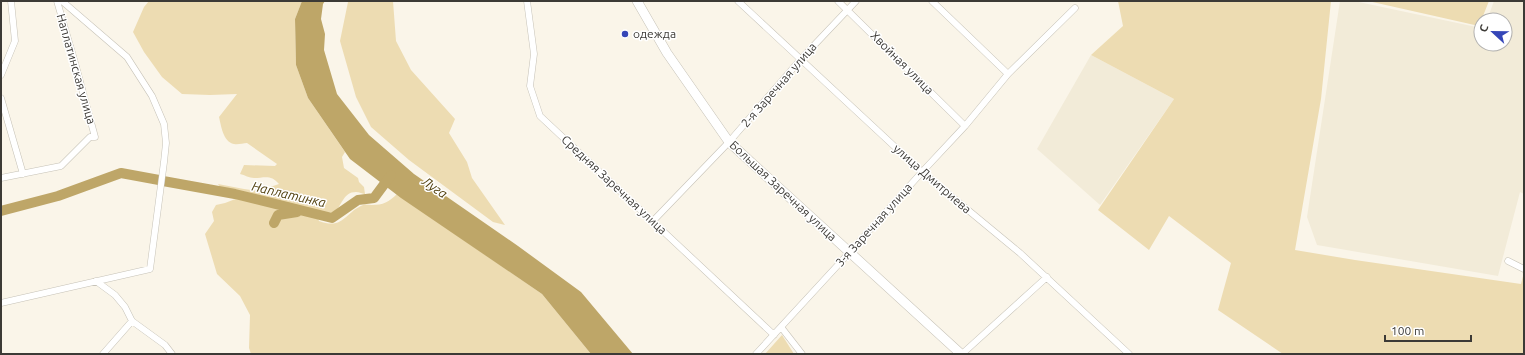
<svg xmlns="http://www.w3.org/2000/svg" width="1525" height="355" font-family="Ubuntu,sans-serif">
<style>
.built{fill:#f2ebd8}
.green{fill:#eddcb2}
.water{fill:#bea668}
.lines{fill:none;stroke-linecap:round;stroke-linejoin:round}
.river{stroke:#bea668;stroke-width:10}
.street-casing{stroke:#c6c2b7;stroke-width:7}
.secondary-casing{stroke:#c6c2b7;stroke-width:10}
.street{stroke:#fff;stroke-width:6}
.secondary{stroke:#fff;stroke-width:9}
.poi-dot{fill:#3546b8;stroke:#fff;stroke-width:1.5}
.labels{text-anchor:middle;stroke-width:3;stroke-linejoin:round;paint-order:stroke}
.poi-label{font-size:12px;fill:#3c3a36;stroke:#fff;text-anchor:start}
.street-label{font-size:12px;fill:#3c3a36;stroke:#fff}
.water-label{font-size:13px;font-style:italic;fill:#52410f;stroke:#fff}
</style>
<rect width="100%" height="100%" fill="#faf5e9"/>
<path class="built" d="M1340 1H1354L1481 28V44H1505V20H1487L1494 1H1524V194L1520 192 1498 276 1317 245 1307 217Z
M1091 55 1174 99 1100 205 1037 149Z"/>
<path class="green" d="M149 1H302L295 19 296 65 308 98 345 152 342 157 344 168 358 178 359 182 364 187 365 194C363 194 359 192 356 192 343 192 342 206 334 213L316 212 319 221C344 230 344 213 363 205 365 204 369 205 372 205 383 205 389 202 397 194L542 294 591 354H251L249 348 250 315 240 296 217 274 205 234 214 221 212 212 216 205 225 203 238 198 226 196 218 184 244 189 258 191 279 184C271 174 264 178 254 178 249 178 245 175 240 174L244 165 275 166 277 164 247 143C243 143 238 145 234 144 223 142 221 125 219 117L237 94 210 95 182 94 162 77 144 52 133 32 144 7Z
M350 1H393L396 41 411 70 455 119 449 133 467 162 472 178 505 225 493 222 409 160 371 127 356 97 340 41 348 2Z
M1118 1H1331L1321 99 1295 250 1355 260 1521 284 1524 272V354H1283L1218 310 1231 263 1169 216 1149 250 1098 210 1174 99 1091 55 1123 26Z
M1368 1H1489L1479 26Z
M782 335 794 354H765Z"/>
<path class="water" d="M302 1H325L323 4 321 19 325 34 324 50 337 94 369 135 414 174 518 246 581 292 633 354H591L542 294 401 198 350 159 308 98 296 65 295 19Z"/>
<g class="lines">
<path class="river" d="M163 181 235 194 332 218 358 200 374 198 391 175
M1 211 58 196 121 173 159 180
M274 223 278 215 297 212"/>
<g class="street-casing">
<path id="street" d="M527 1 534 54 530 86 540 116 774 335
M738 1 922 172 1020 253 1129 354
M838 1 965 126
M932 1 1008 74
M1 75 15 41 11 1
M1 98 23 174
M1 178 61 166 90 137H95L75 63 57 1
M653 221 729 142 801 59 856 1
M1508 261 1524 269
M96 281 115 295 125 307 132 321 165 345 172 354
M1 303 150 269 164 162 166 143 164 124 152 96 127 57 62 1
M781 327 802 354
M103 354 132 321
M756 354 849 253 922 172 965 126 1008 74 1075 8
M962 354 1047 277"/>
</g>
<g class="secondary-casing">
<path id="secondary" d="M637 1 667 53 729 142 961 354"/>
</g>
<use href="#street" class="street"/>
<use href="#secondary" class="secondary"/>
</g>
<circle class="poi-dot" cx="625" cy="34" r="4"/>
<g class="labels">
<g class="poi-label">
<text x="633" y="38">одежда</text>
</g>
<g class="street-label">
<text transform="translate(902 63) rotate(45)" y="4">Хвойная улица</text>
<text transform="translate(76 69) rotate(74)" y="4">Наплатинская улица</text>
<text transform="translate(779 85) rotate(-49)" y="4">2-я Заречная улица</text>
<text transform="translate(932 179) rotate(41)" y="4">улица Дмитриева</text>
<text transform="translate(614 185) rotate(43)" y="4">Средняя Заречная улица</text>
<text transform="translate(783 191) rotate(43)" y="4">Большая Заречная улица</text>
<text transform="translate(874 225) rotate(-48)" y="4">3-я Заречная улица</text>
</g>
<g class="water-label">
<text transform="translate(435 187) rotate(35)" y="5">Луга</text>
<text transform="translate(289 194) rotate(13)" y="5">Наплатинка</text>
</g>
</g>
<rect width="1525" height="355" fill="none" stroke="#3c3a36" stroke-width="4"/>
<g transform="translate(1493 32) rotate(292)"><circle r="19" fill="#ffffff" stroke="#b1b0af"/>
<path d="M0-3L7 15L0 10L-7 15Z" fill="#3546b8"/>
<text y="-6" font-size="11" font-weight="bold" text-anchor="middle" fill="#3c3a36">С</text>
</g>
<path d="M1385 335v6h86v-6" fill="none" stroke="#3c3a36" stroke-width="2"/>
<text x="1391" y="335" font-size="12" fill="#3c3a36" stroke="#ffffff" stroke-width="3" paint-order="stroke">100 m</text>
</svg>
